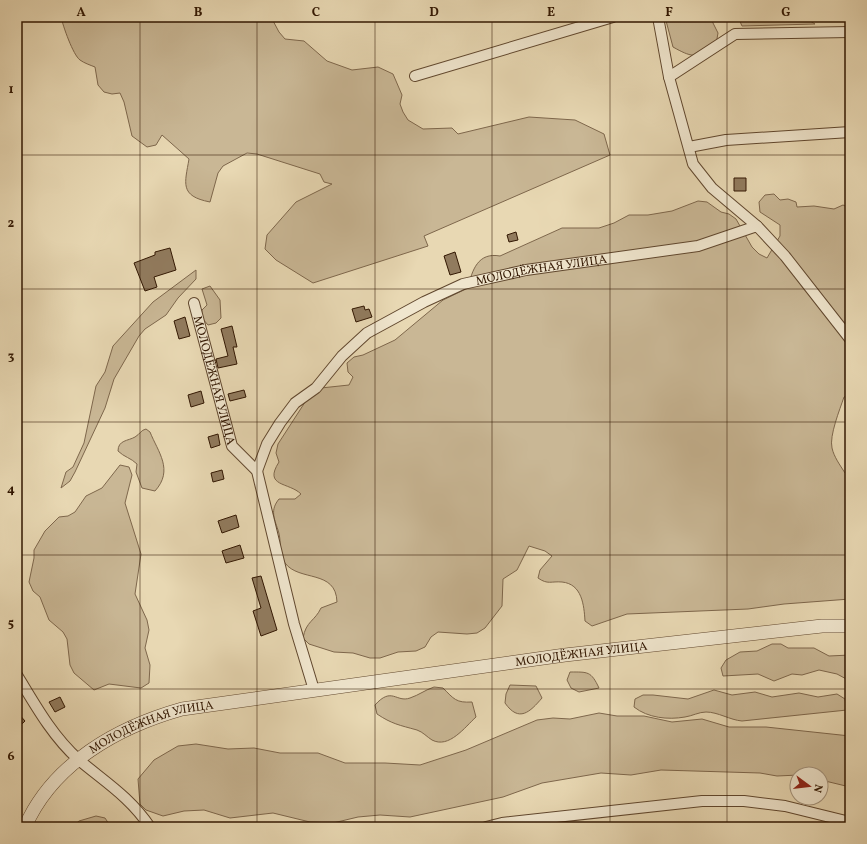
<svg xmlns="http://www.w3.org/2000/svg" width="867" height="844" font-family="Vollkorn,serif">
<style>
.green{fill:#c9b795;stroke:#7e674c}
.building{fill:#917b5e;stroke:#321702}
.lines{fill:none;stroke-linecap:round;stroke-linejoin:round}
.minor-casing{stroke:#60472e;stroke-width:12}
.tertiary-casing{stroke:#60472e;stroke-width:14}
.minor{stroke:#f0e6ce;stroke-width:10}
.tertiary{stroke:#f0e6ce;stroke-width:13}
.grid{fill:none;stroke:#321702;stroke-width:1;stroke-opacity:0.55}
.labels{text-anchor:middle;stroke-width:3;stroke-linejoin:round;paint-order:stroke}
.street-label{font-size:12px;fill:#321702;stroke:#f0e6ce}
.neatline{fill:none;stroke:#321702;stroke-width:1.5}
.grid-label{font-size:13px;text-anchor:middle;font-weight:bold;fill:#321702}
</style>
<rect width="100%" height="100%" fill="#e8d8b3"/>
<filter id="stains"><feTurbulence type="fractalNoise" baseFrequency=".005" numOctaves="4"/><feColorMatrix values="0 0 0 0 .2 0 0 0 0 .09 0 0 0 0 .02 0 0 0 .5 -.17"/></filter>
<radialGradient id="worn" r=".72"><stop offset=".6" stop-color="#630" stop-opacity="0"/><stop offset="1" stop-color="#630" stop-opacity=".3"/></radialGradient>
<path class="green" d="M61 17H271L279 32 285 39 304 41 327 61 352 70 378 67 393 74 402 95 400 104 403 112 408 120 423 129 452 128 458 134 529 117 575 120 604 134 610 155 424 236 428 246 313 283 276 260 265 249 267 235 296 202 332 184 324 182 320 174 257 154 247 153 223 166 218 173 210 202C179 196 185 183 189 159L162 135 156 145 147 147 132 136 124 102 120 93 112 94 104 92 98 85 95 67C90 65 84 63 80 60 73 55 63 26 61 17Z
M665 17H710L718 33 715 50C695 58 691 57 673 47Z
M738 17H804L815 24 742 26Z
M774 194 780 200 788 199 796 202 797 207 814 206 834 209 843 205 850 208V323C847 328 847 334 850 339V395L844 397C840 409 829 436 832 448 834 457 840 465 845 473L850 474V599L784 604 748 609 627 614 592 626 585 621C584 605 582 584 562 582 551 581 548 585 538 578L540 570 552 556 545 551 529 546 517 570 503 579 502 606 485 628 477 633 467 634 438 632 431 637 425 647 416 651 398 652 380 658H370L353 653 334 652 309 644 303 638C306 621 315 621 321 608L337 602C336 569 299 582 285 563 278 553 282 541 278 530 274 518 270 510 279 499H295L301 494C289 482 263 487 279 462L276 453 278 444 309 396 321 388 349 385 353 377 348 372 347 363 354 357 363 355 395 340 443 300 468 288C472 270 478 252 500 256L562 228H599L614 223 629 215H648L672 211 698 201 707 202 721 212 729 214 736 219 752 247 759 254 767 258 780 236V225L760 212 759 202 765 195Z
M196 270V279L178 298 166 315 145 329 139 336 114 379 105 408 75 472 70 481 61 488 66 472 73 467 84 443 96 386 105 372 113 346 153 302Z
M210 286 220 300 221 318 216 323 208 325 202 318V310L207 305 202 289Z
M146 429 150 432C158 452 174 470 155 491L142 488 136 472 137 464C131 458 124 457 118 451 118 440 128 441 135 437 140 434 141 430 146 429Z
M120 465 129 467 132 475 125 503 141 554 135 594 147 620 149 630 145 648 150 665 149 683 141 688 109 684 94 690 74 673 70 665 67 639 63 632 49 620 40 597 33 591 29 582 34 558V550L45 531 59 517 68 516 75 512 86 496 102 488Z
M772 644H781L788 648H814L829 656 850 655V681L837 674 819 670 802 675 792 674 774 681 758 674 723 676 721 668 726 660 740 652 757 651Z
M570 672C588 672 591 671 599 688L579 692 571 688 567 680Z
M510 685 536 686 542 698C530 712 519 723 505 703L506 694Z
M434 687 443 688C454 699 456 703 472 702L476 717C465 727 449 749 432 740 427 737 423 732 417 730 399 725 392 724 377 714L375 705C392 686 396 703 410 698 419 695 425 690 434 687Z
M714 690 732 695 755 692 772 697 799 693 818 697 837 694 845 699 847 710 742 721C730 720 718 712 706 712 699 712 692 716 685 717 668 720 648 718 634 707L635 699 643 695H653L688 699Z
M599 713 617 716H644L672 722 702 719 729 727H766L850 736V787L821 780V774L777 776 760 773 661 770 631 775 601 773 542 783 503 797 410 817 380 815 358 817 333 823 310 822 273 813 230 818 204 810 184 811 163 816 146 810 140 804 138 779 154 760 178 746 196 744 228 749 254 748 280 753H318L345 763H385L420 765 466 750 537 720 553 718 570 719Z
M96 816 105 818 111 827H72L79 821Z"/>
<path class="building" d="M734 178H746V191H734Z
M516 232 518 240 509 242 507 235Z
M170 248 176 270 154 277 157 287 145 291 134 263 155 255V252Z
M455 252 461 272 450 275 444 256Z
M364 306 365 310 369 309 372 317 356 322 352 309Z
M185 317 190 336 179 339 174 321Z
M232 326 237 347H233L237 364 218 368 216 359 228 356 221 329Z
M244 390 246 397 230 401 228 394Z
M201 391 204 403 191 407 188 395Z
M218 434 220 445 211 448 208 437Z
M222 470 224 479 213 482 211 473Z
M236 515 239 527 222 533 218 521Z
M240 545 244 558 226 563 222 551Z
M261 576 277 630 261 636 253 611 261 608 252 578Z
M60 697 65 707 55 712 49 702Z
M17 712 25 721 17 729Z"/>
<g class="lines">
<g class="minor-casing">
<g id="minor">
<path d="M658 17 669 77 693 164 712 188 757 226"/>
<path d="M415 76 613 17"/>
<path d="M669 77 735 34 850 32"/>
<path d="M689 147 726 140 850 132"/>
<path id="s1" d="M194 303 232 446 257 471 294 624 314 690"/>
<path id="s2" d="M257 471 267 444 280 423 295 403 316 388 342 356 367 333 424 302 463 284 526 270 698 246 757 226 785 256 850 339"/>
<path d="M17 675C35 705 53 737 79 760 105 782 130 797 150 827"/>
<path d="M486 827 502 823 702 801H744L785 806 850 822"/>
</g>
</g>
<g class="tertiary-casing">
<g id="tertiary">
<path id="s3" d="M25 827C53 763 118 727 182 709L565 655 822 626H850"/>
</g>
</g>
<use href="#minor" class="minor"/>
<use href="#tertiary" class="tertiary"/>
</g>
<path class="grid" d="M140 17V827M257 17V827M375 17V827M492 17V827M610 17V827M727 17V827M17 155H850M17 289H850M17 422H850M17 555H850M17 689H850"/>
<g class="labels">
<g class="street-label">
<text dy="4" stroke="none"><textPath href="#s2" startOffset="367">МОЛОДЁЖНАЯ УЛИЦА</textPath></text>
<text dy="4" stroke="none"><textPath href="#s1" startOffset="80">МОЛОДЁЖНАЯ УЛИЦА</textPath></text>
<text dy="4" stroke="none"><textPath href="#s3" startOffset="606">МОЛОДЁЖНАЯ УЛИЦА</textPath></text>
<text dy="4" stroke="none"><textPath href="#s3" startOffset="168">МОЛОДЁЖНАЯ УЛИЦА</textPath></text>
</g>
</g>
<rect width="867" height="844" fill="none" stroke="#e8d8b3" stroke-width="44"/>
<g transform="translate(809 786) rotate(105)"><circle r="19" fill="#f0e6ce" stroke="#a4937c"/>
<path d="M0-3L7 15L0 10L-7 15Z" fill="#8f2418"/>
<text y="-6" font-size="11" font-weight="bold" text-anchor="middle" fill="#321702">N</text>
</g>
<rect x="22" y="22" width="823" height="800" class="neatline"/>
<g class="grid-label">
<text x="81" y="16">A</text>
<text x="198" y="16">B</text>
<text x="316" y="16">C</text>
<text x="434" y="16">D</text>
<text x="551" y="16">E</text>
<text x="669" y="16">F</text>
<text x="786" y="16">G</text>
<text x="11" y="93">1</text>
<text x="11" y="227">2</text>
<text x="11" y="360">3</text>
<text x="11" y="493">4</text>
<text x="11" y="627">5</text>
<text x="11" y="760">6</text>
</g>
<rect width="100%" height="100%" filter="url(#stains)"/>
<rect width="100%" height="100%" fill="url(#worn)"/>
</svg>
